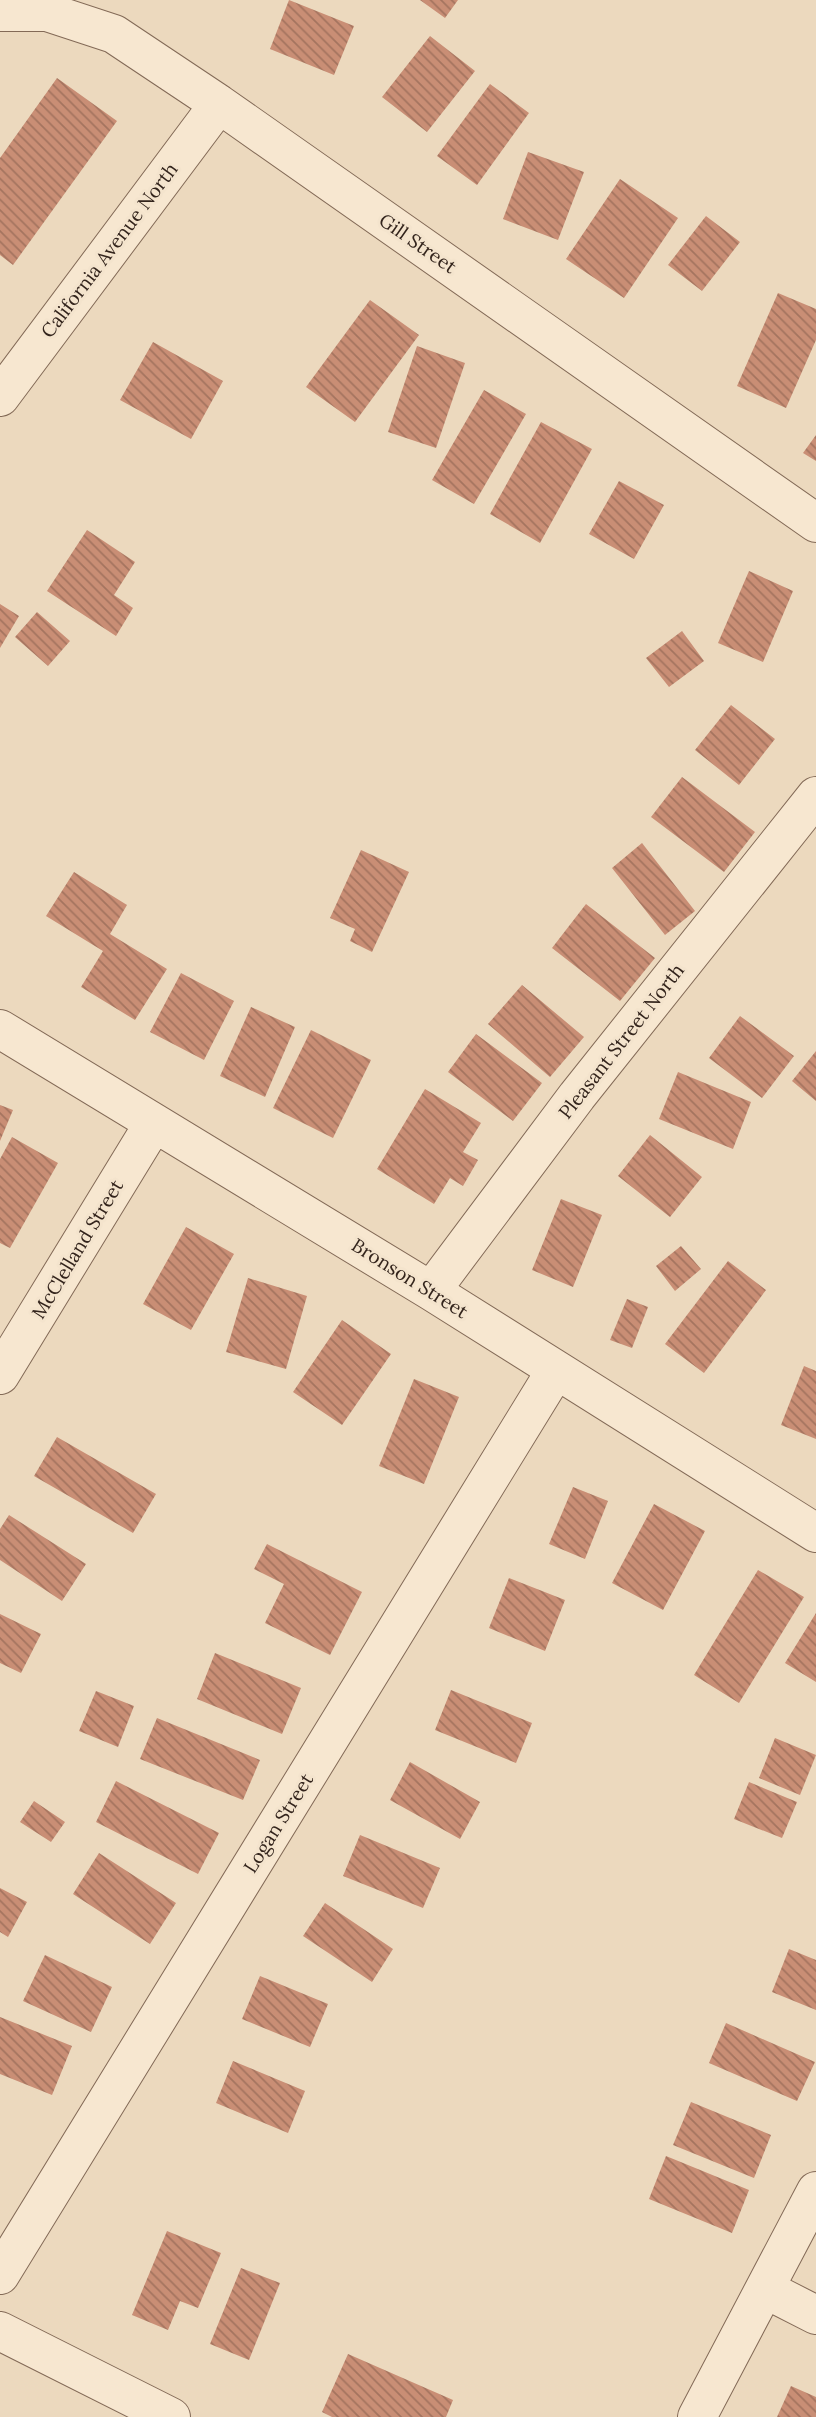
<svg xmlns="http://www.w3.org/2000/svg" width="816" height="2417" font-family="Lora,serif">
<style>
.building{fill:url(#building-back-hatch)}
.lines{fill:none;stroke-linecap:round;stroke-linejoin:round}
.minor-casing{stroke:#836a57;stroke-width:40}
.tertiary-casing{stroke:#836a57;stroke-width:40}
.minor{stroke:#f7e7d0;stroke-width:38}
.tertiary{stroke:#f7e7d0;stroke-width:38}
.labels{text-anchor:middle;stroke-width:6;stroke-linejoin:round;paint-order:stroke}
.street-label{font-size:19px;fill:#33241c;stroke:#f4e4cd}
</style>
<defs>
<pattern id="building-back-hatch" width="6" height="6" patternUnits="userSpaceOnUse" patternTransform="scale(1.75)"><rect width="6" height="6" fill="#c98e75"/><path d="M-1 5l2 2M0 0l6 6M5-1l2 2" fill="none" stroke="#a4745f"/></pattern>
</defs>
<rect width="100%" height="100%" fill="#ecd9be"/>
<path class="building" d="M289 0 354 26 334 75 270 49Z
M420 0H458L445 18Z
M430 36 475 71 427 132 382 97Z
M57 78 117 121 13 265 0 255V158Z
M490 84 529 113 477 185 437 156Z
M528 152 584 172 558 240 503 219Z
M620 179 678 218 624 298 566 259Z
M706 216 740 242 702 291 668 265Z
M778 293 816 309V340L786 408 737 386Z
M370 300 419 335 355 422 306 387Z
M153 342 223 381 191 439 120 400Z
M417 346 465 363 436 448 388 432Z
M484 390 526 414 474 504 432 480Z
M541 422 592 449 540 543 490 514Z
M816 435V461L803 453Z
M619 481 664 505 634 559 589 534Z
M87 530 135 562 114 595 133 608 116 636 47 591Z
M749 571 793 591 763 662 718 643Z
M0 604 19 616 0 648Z
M37 612 70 641 48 666 15 637Z
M682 631 704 661 669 687 646 658Z
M731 705 775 739 739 785 695 750Z
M682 777 755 832 724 872 651 817Z
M642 843 695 911 665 935 612 868Z
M361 850 409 872 372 952 350 941 355 929 330 918Z
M74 872 127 905 110 934 167 969 135 1020 81 987 103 951 46 916Z
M586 904 655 958 620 1001 552 948Z
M181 973 234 1001 204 1060 150 1032Z
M522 985 584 1037 550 1077 488 1024Z
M251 1007 295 1027 265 1097 220 1076Z
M740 1016 794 1056 762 1098 709 1058Z
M311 1030 371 1060 333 1138 273 1108Z
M476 1034 542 1083 513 1121 448 1072Z
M816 1051V1101L792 1081Z
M678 1072 751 1102 733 1149 659 1119Z
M425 1089 481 1123 463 1152 478 1160 463 1186 450 1178 434 1204 377 1169Z
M0 1105 13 1110 0 1141Z
M650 1135 702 1177 670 1217 618 1176Z
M12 1137 58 1163 10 1248 0 1243V1159Z
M561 1199 602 1215 573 1287 532 1270Z
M186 1227 234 1254 191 1330 143 1304Z
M681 1246 701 1269 675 1291 656 1266Z
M728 1261 766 1290 704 1373 665 1344Z
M248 1278 307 1296 286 1369 226 1352Z
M627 1299 648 1307 632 1348 610 1340Z
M342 1320 391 1354 342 1425 293 1392Z
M804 1366 816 1371V1439L781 1425Z
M414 1379 459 1397 424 1484 379 1466Z
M57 1437 156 1494 133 1533 34 1476Z
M573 1487 608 1501 585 1559 549 1544Z
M654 1504 705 1531 663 1610 612 1583Z
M9 1515 86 1564 62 1601 0 1560V1529Z
M267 1544 362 1592 330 1655 265 1623 284 1584 254 1569Z
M758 1570 804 1597 739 1703 694 1675Z
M509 1578 565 1600 545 1651 489 1628Z
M816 1613V1682L785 1663Z
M0 1614 41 1634 21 1673 0 1663Z
M215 1653 301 1688 282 1734 197 1699Z
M451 1690 532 1723 516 1763 435 1730Z
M96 1691 134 1706 118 1747 79 1731Z
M157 1718 260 1760 243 1800 140 1759Z
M775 1738 816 1755 800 1795 759 1778Z
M410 1762 480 1802 460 1839 390 1800Z
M116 1781 219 1833 198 1874 96 1822Z
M749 1782 797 1802 782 1838 734 1819Z
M34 1801 65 1822 51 1842 20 1822Z
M360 1835 440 1868 423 1908 343 1876Z
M99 1853 176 1903 150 1944 73 1894Z
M0 1888 27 1902 8 1937 0 1932Z
M325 1903 393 1949 372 1982 303 1936Z
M789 1949 816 1960V2010L772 1992Z
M45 1955 112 1987 91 2032 23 2001Z
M260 1976 328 2004 310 2047 242 2019Z
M0 2017 72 2046 52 2095 0 2074Z
M726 2023 815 2062 797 2101 709 2063Z
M233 2061 305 2091 288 2133 216 2103Z
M691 2102 771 2135 754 2178 673 2145Z
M666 2156 749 2190 732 2233 649 2199Z
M167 2231 221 2253 198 2308 180 2301 168 2330 132 2315Z
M241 2268 280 2283 249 2360 210 2344Z
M348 2354 453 2400 446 2417H332L322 2412Z
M791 2386 816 2397V2417H777Z"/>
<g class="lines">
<g class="minor-casing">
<path id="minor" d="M0 12H47L114 34 219 104 816 523
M0 397 219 104
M0 1029 431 1291 816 1533
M431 1291 577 1096 816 796
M0 1375 154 1123
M0 2275 556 1370
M765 2289 816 2315
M697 2417 816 2191"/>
</g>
<g class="tertiary-casing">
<path id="tertiary" d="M0 2331 171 2417"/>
</g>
<use href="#minor" class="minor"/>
<use href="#tertiary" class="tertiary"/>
</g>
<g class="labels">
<g class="street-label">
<text transform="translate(418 243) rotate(35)" y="7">Gill Street</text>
<text transform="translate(109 250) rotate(-53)" y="7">California Avenue North</text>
<text transform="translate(621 1041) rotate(-52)" y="7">Pleasant Street North</text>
<text transform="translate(77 1249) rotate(-59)" y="7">McClelland Street</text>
<text transform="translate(410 1278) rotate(32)" y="7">Bronson Street</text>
<text transform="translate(278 1823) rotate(-58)" y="7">Logan Street</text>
</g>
</g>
</svg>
